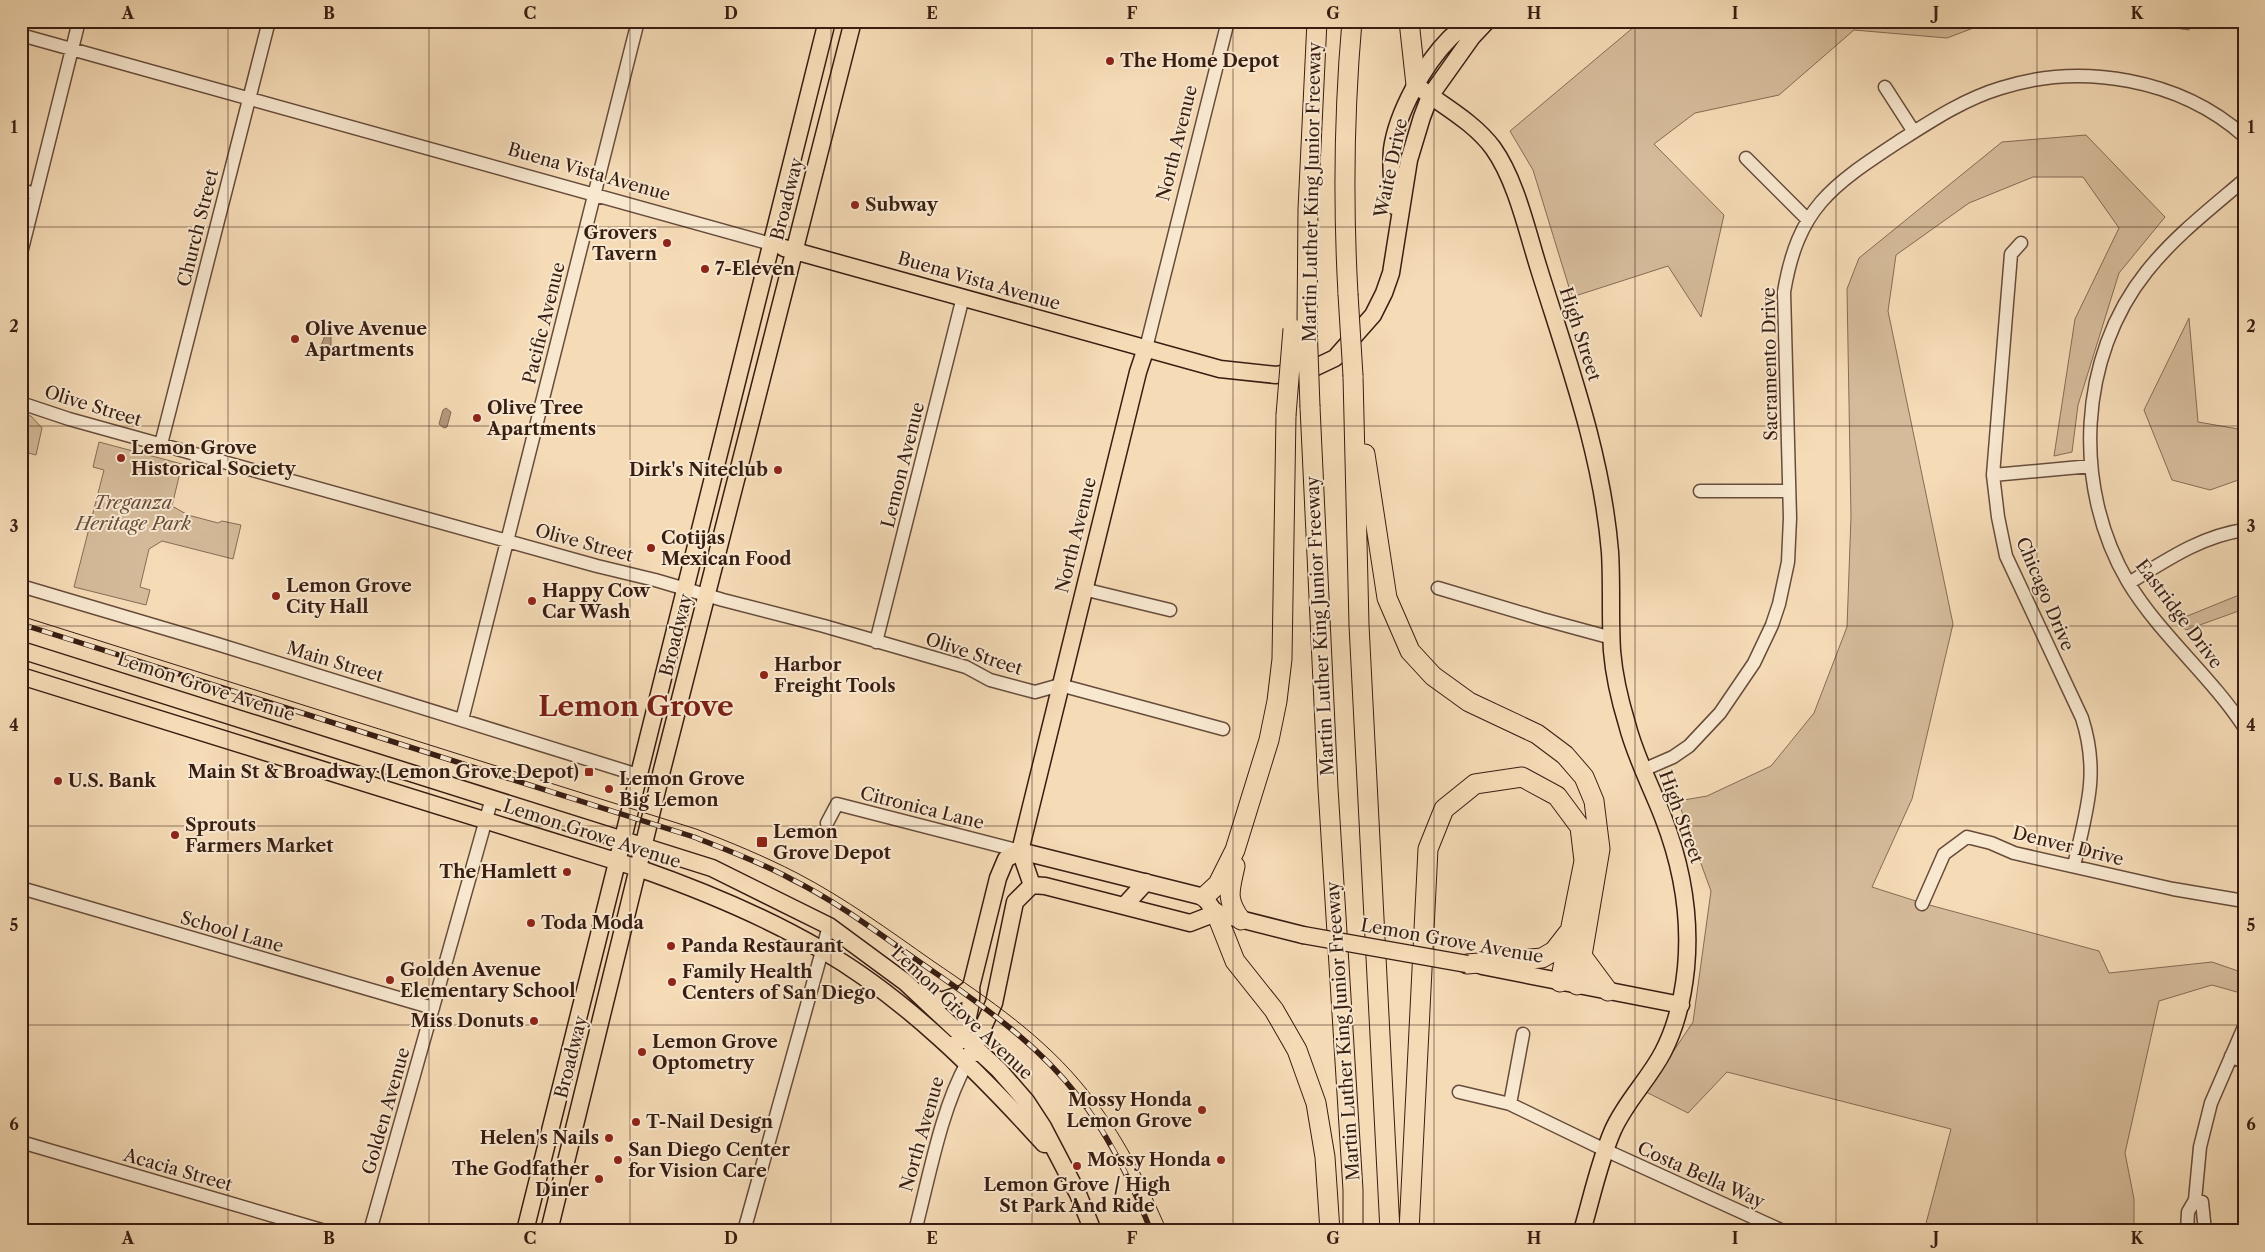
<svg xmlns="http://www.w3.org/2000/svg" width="2265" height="1252" font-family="'Libre Caslon Text',serif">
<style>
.green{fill:#d5bb9a;stroke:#866c56}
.water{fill:#b59a7e;stroke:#836853}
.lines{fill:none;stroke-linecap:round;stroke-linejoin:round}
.minor-casing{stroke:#674c3b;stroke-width:15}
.major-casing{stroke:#381d12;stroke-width:19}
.highway-casing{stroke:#381d12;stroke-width:21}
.minor{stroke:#f8e8d0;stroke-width:12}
.major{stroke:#f5dbb6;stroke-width:16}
.highway{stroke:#f5dbb6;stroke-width:19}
.tram{stroke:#381d12;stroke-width:1}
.rail-casing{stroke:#381d12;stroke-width:5.5}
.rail{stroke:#f8e8d0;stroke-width:4;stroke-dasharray:11;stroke-linecap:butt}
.major-bridge-casing{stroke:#381d12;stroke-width:19;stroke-linecap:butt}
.highway-bridge-casing{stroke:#381d12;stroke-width:21;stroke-linecap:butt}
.major-bridge{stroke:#f5dbb6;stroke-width:16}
.highway-bridge{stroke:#f5dbb6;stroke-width:19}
.grid{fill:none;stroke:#381d12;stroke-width:1;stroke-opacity:0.55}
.poi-dot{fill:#8f2418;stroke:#f8e8d0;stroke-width:2}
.labels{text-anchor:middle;stroke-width:4;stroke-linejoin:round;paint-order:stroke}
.poi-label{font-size:18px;font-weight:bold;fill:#381d12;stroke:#f8e8d0;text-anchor:start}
.street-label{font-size:18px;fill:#381d12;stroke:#f8e8d0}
.park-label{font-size:18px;font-style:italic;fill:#674c3b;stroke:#f8e8d0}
.town-label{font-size:28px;font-weight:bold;fill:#7a1f14;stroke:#f8e8d0}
.neatline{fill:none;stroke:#381d12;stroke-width:2}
.grid-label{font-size:16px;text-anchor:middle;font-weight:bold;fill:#381d12}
</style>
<rect width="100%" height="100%" fill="#f5dbb6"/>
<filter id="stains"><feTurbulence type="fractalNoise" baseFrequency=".004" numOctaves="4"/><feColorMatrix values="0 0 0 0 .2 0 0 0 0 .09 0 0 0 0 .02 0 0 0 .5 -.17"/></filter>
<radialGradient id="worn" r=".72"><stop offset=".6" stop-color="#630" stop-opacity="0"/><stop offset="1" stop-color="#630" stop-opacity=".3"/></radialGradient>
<path class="green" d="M1641 21H1992L1947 38 1854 30 1779 95 1695 113 1654 144 1724 215 1701 317 1668 266 1572 297 1533 170 1510 131Z
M2126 21H2191L2189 30Z
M2086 135 2165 217 2119 273 2078 405 2072 452 2054 456 2075 319 2119 228 2083 177H2033L1969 203 1896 255 1888 311 1953 624 1912 799 1872 887 1922 903 2099 951 2109 973 2212 962 2244 973V994L2212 985 2159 1001 2125 1153 2134 1199V1231H1924L1951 1129 1727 1072 1688 1113 1646 1092 1693 1022 1711 891 1678 801 1707 796 1771 766 1814 713 1847 627 1851 517 1847 289 1859 258 2002 142Z
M2189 318 2198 422 2244 430V478L2210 490 2172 480 2144 410Z
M21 414 31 416 42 428 36 455 21 451Z
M99 442 182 464 172 506 188 515 218 523 222 521 241 525 233 559 162 541 149 549 140 587 150 590 146 605 74 587 104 470 93 467Z
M2244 593V609L2186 630 2175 621Z
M21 1053 27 1076 21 1099Z"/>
<path class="water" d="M326 333 331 335V345L326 352 320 348Z
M446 408 451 412 447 427 444 428 439 424 443 410Z"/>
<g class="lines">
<g class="minor-casing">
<path id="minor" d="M21 35 771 244
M1885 87 1914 132
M1746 158 1807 219
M2244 180C2210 209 2175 236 2147 271 2078 357 2072 487 2128 582 2160 635 2210 675 2244 727
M21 190 35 194
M2021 243 2011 254 1993 475 1998 517 2006 556 2082 718C2100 774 2086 811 2074 866
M21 253 79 21
M1146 348 1228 21
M21 403 69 419 597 566 655 580 723 600 824 626 966 667 990 680 1035 692 1060 685 1223 729
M161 444 269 21
M1993 475 2091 466
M1700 491H1789
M2129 583C2165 561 2201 536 2244 530
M21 586 217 644 638 775
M1438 588 1542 619 1612 638
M1083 589 1170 610
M876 642 963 297
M462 720 638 21
M1643 770 1673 757 1689 746 1720 713 1754 663 1772 625 1779 604 1788 562 1790 518 1784 292C1798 208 1831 186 1898 142 1931 121 1964 99 2001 88 2082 62 2180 79 2244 136
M827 823 837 804 1020 851
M21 888 433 1008
M1922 904 1944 854 1967 837 1991 843 2014 853 2173 889 2244 901
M2231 1056 2244 1062
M1459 1092 1510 1104 1605 1150 1783 1231
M1510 1104 1523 1034
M21 1142 325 1231
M2195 1200 2202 1202 2205 1231
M370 1231 492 798
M744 1231 829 926
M915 1231C929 1178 941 1109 967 1063
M2187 1231 2188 1212 2195 1200 2200 1147 2211 1103 2244 1027"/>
</g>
<g class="major-casing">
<path id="major" d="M1416 85C1441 105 1473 121 1493 148 1516 180 1527 231 1539 269 1568 362 1602 454 1610 552 1612 585 1610 618 1612 651 1614 675 1620 701 1627 724 1635 756 1651 786 1663 817 1682 866 1691 915 1686 968 1683 998 1677 1025 1663 1052 1649 1079 1626 1101 1613 1130 1599 1162 1592 1197 1582 1231
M1394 206C1393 188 1390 168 1392 149 1397 113 1424 64 1450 38 1456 32 1464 27 1470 21
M784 248 1220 369 1276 375 1316 367 1335 358 1373 315 1384 293 1391 273 1409 160 1422 117 1430 96 1472 37 1487 21
M21 650 712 868 829 926 905 982 999 1070 1026 1101 1043 1127 1078 1194 1093 1231
M21 676 638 868C701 890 764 916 822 950 905 998 980 1073 1044 1144
M1020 851 1204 897 1212 908
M1020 851 1032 885
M1032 885 1045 886 1190 923 1216 913 1303 935
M1124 906 1146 882
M1482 966 1681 1005
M921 992 941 1001 964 993 971 987
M956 1044C966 1026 973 1008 971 987L998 878 1006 859 1020 851 1138 372 1146 348
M970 1056 994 1003 1015 902 1032 885
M525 1231 827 21
M549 1231 662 770 853 21"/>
</g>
<g class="highway-casing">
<path id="highway" d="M1409 21 1416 85
M1348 294C1343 204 1344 112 1352 21
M1307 324 1308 209 1317 21
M1353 376 1359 625 1390 1231
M1310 407 1328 788 1353 1190V1231
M1365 454 1387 598 1410 651 1433 676 1469 702 1537 734 1565 755 1584 777 1594 801 1600 849 1577 985
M1235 866C1230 890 1225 899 1241 920
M1204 897 1218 884 1235 850 1269 740 1277 701 1282 659 1286 415
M1216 913 1235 961 1274 1010 1297 1050 1316 1103 1325 1157 1330 1231
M1582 956 1608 991
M1467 964 1542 958 1554 951 1568 933
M1409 1231 1428 849 1444 809 1475 784 1522 777 1557 796 1580 827 1584 861 1560 982"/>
</g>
<use href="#minor" class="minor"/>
<use href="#major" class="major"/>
<use href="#highway" class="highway"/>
<path class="tram" d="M21 616 696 829C730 842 764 856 797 873 845 898 889 930 933 961 989 999 1045 1037 1087 1090 1122 1133 1145 1180 1167 1231"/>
<g class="rail-casing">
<path id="rail" d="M21 624 694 837C727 850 760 862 791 879 842 904 887 940 934 972 986 1008 1038 1045 1077 1095 1109 1135 1132 1183 1151 1231"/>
</g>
<use href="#rail" class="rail"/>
<g class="major-bridge-casing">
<path id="major-bridge" d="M1303 935 1467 964"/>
</g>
<g class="highway-bridge-casing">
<path id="highway-bridge" d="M1348 294 1353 376
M1307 324 1310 407
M1286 415 1293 329"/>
</g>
<use href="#major-bridge" class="major-bridge"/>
<use href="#highway-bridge" class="highway-bridge"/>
</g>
<path class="grid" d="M228 21V1231M429 21V1231M630 21V1231M831 21V1231M1032 21V1231M1233 21V1231M1434 21V1231M1635 21V1231M1836 21V1231M2037 21V1231M21 227H2244M21 426H2244M21 626H2244M21 826H2244M21 1025H2244"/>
<g class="poi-dot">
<circle cx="1110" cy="61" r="5"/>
<circle cx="855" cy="205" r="5"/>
<circle cx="667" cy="243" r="5"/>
<circle cx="705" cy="269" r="5"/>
<circle cx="295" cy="339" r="5"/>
<circle cx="477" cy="418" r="5"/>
<circle cx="121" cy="458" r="5"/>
<circle cx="778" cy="470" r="5"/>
<circle cx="651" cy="548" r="5"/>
<circle cx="276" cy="596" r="5"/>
<circle cx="532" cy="601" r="5"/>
<circle cx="764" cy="675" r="5"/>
<rect x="584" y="767" width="10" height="10" rx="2.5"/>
<circle cx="58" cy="781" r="5"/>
<circle cx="609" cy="789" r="5"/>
<circle cx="175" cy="835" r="5"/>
<rect x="756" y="836" width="12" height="12" rx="2.5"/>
<circle cx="567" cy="872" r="5"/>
<circle cx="531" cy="923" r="5"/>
<circle cx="671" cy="946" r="5"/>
<circle cx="390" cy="980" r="5"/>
<circle cx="672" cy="982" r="5"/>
<circle cx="534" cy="1021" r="5"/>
<circle cx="642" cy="1052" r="5"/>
<circle cx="1202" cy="1110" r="5"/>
<circle cx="636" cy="1122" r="5"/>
<circle cx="609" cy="1138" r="5"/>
<circle cx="618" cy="1160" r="5"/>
<circle cx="1221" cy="1160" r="5"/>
<circle cx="1077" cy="1166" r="5"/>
<circle cx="599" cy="1179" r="5"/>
</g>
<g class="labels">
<g class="poi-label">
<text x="1120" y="67">The Home Depot</text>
<text x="865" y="211">Subway</text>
<text x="657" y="239" text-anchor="end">Grovers<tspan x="657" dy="21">Tavern</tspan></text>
<text x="715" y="275">7-Eleven</text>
<text x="305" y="335">Olive Avenue<tspan x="305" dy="21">Apartments</tspan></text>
<text x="487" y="414">Olive Tree<tspan x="487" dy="21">Apartments</tspan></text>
<text x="131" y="454">Lemon Grove<tspan x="131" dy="21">Historical Society</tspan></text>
<text x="768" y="476" text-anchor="end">Dirk's Niteclub</text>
<text x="661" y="544">Cotijas<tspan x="661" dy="21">Mexican Food</tspan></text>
<text x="286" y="592">Lemon Grove<tspan x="286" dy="21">City Hall</tspan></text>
<text x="542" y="597">Happy Cow<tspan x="542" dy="21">Car Wash</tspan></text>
<text x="774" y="671">Harbor<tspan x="774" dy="21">Freight Tools</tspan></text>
<text x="579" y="778" text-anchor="end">Main St &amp; Broadway (Lemon Grove Depot)</text>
<text x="619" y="785">Lemon Grove<tspan x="619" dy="21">Big Lemon</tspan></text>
<text x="68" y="787">U.S. Bank</text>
<text x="185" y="831">Sprouts<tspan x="185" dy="21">Farmers Market</tspan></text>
<text x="773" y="838">Lemon<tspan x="773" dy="21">Grove Depot</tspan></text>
<text x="557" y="878" text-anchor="end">The Hamlett</text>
<text x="541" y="929">Toda Moda</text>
<text x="681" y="952">Panda Restaurant</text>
<text x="400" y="976">Golden Avenue<tspan x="400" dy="21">Elementary School</tspan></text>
<text x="682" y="978">Family Health<tspan x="682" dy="21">Centers of San Diego</tspan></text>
<text x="524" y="1027" text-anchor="end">Miss Donuts</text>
<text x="652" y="1048">Lemon Grove<tspan x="652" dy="21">Optometry</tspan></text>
<text x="1192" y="1106" text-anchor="end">Mossy Honda<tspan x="1192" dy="21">Lemon Grove</tspan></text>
<text x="646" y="1128">T-Nail Design</text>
<text x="599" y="1144" text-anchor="end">Helen's Nails</text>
<text x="628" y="1156">San Diego Center<tspan x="628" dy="21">for Vision Care</tspan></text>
<text x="1211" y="1166" text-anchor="end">Mossy Honda</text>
<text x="589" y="1175" text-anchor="end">The Godfather<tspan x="589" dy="21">Diner</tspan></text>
<text x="1077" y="1191" text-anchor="middle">Lemon Grove / High<tspan x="1077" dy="21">St Park And Ride</tspan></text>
</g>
<g class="street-label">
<text transform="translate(1177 143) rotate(-76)" y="6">North Avenue</text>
<text transform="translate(1391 168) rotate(-78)" y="6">Waite Drive</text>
<text transform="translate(589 172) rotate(16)" y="6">Buena Vista Avenue</text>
<text transform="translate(1312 192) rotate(-89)" y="6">Martin Luther King Junior Freeway</text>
<text transform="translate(787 199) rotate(-76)" y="6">Broadway</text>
<text transform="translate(198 228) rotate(-76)" y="6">Church Street</text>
<text transform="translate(979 281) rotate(16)" y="6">Buena Vista Avenue</text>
<text transform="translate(544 323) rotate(-76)" y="6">Pacific Avenue</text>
<text transform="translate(1580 334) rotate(72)" y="6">High Street</text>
<text transform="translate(1770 364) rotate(-91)" y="6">Sacramento Drive</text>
<text transform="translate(93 406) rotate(17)" y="6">Olive Street</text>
<text transform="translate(903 465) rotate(-76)" y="6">Lemon Avenue</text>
<text transform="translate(1076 535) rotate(-76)" y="6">North Avenue</text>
<text transform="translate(584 543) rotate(15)" y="6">Olive Street</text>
<text transform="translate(2045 594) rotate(67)" y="6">Chicago Drive</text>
<text transform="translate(2179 614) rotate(53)" y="6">Eastridge Drive</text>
<text transform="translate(1320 626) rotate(-93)" y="6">Martin Luther King Junior Freeway</text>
<text transform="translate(676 635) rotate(-76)" y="6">Broadway</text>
<text transform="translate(974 654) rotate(18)" y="6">Olive Street</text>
<text transform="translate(335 662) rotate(17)" y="6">Main Street</text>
<text transform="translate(206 687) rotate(18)" y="6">Lemon Grove Avenue</text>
<text transform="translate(922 808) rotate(14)" y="6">Citronica Lane</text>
<text transform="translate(1681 817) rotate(70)" y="6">High Street</text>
<text transform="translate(592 834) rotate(18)" y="6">Lemon Grove Avenue</text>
<text transform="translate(2068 846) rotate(14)" y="6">Denver Drive</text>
<text transform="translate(232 932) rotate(16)" y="6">School Lane</text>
<text transform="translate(1452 941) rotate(10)" y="6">Lemon Grove Avenue</text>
<text transform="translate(962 1013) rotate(43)" y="6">Lemon Grove Avenue</text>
<text transform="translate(1343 1031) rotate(-94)" y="6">Martin Luther King Junior Freeway</text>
<text transform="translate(571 1057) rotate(-76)" y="6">Broadway</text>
<text transform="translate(386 1111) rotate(-74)" y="6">Golden Avenue</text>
<text transform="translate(922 1134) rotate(-74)" y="6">North Avenue</text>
<text transform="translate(178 1170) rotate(16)" y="6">Acacia Street</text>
<text transform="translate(1701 1175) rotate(24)" y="6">Costa Bella Way</text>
</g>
<g class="park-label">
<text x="133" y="509">Treganza<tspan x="133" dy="21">Heritage Park</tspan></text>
</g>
<g class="town-label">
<text x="636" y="716">Lemon Grove</text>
</g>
</g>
<rect width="2265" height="1252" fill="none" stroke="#f5dbb6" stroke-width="55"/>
<rect x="28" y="28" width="2210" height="1196" class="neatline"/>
<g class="grid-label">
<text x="128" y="19">A</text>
<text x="329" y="19">B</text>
<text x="530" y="19">C</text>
<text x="731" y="19">D</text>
<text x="932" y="19">E</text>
<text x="1132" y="19">F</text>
<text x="1333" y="19">G</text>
<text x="1534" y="19">H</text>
<text x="1735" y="19">I</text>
<text x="1936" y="19">J</text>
<text x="2137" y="19">K</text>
<text x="14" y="133">1</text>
<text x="2251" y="133">1</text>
<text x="14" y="332">2</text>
<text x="2251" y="332">2</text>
<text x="14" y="532">3</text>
<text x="2251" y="532">3</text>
<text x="14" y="731">4</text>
<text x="2251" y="731">4</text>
<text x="14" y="931">5</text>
<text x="2251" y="931">5</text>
<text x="14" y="1130">6</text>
<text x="2251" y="1130">6</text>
<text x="128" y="1244">A</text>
<text x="329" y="1244">B</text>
<text x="530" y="1244">C</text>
<text x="731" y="1244">D</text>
<text x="932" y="1244">E</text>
<text x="1132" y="1244">F</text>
<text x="1333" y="1244">G</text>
<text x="1534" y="1244">H</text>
<text x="1735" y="1244">I</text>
<text x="1936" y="1244">J</text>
<text x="2137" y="1244">K</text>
</g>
<rect width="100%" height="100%" filter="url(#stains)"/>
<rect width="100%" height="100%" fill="url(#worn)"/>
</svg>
